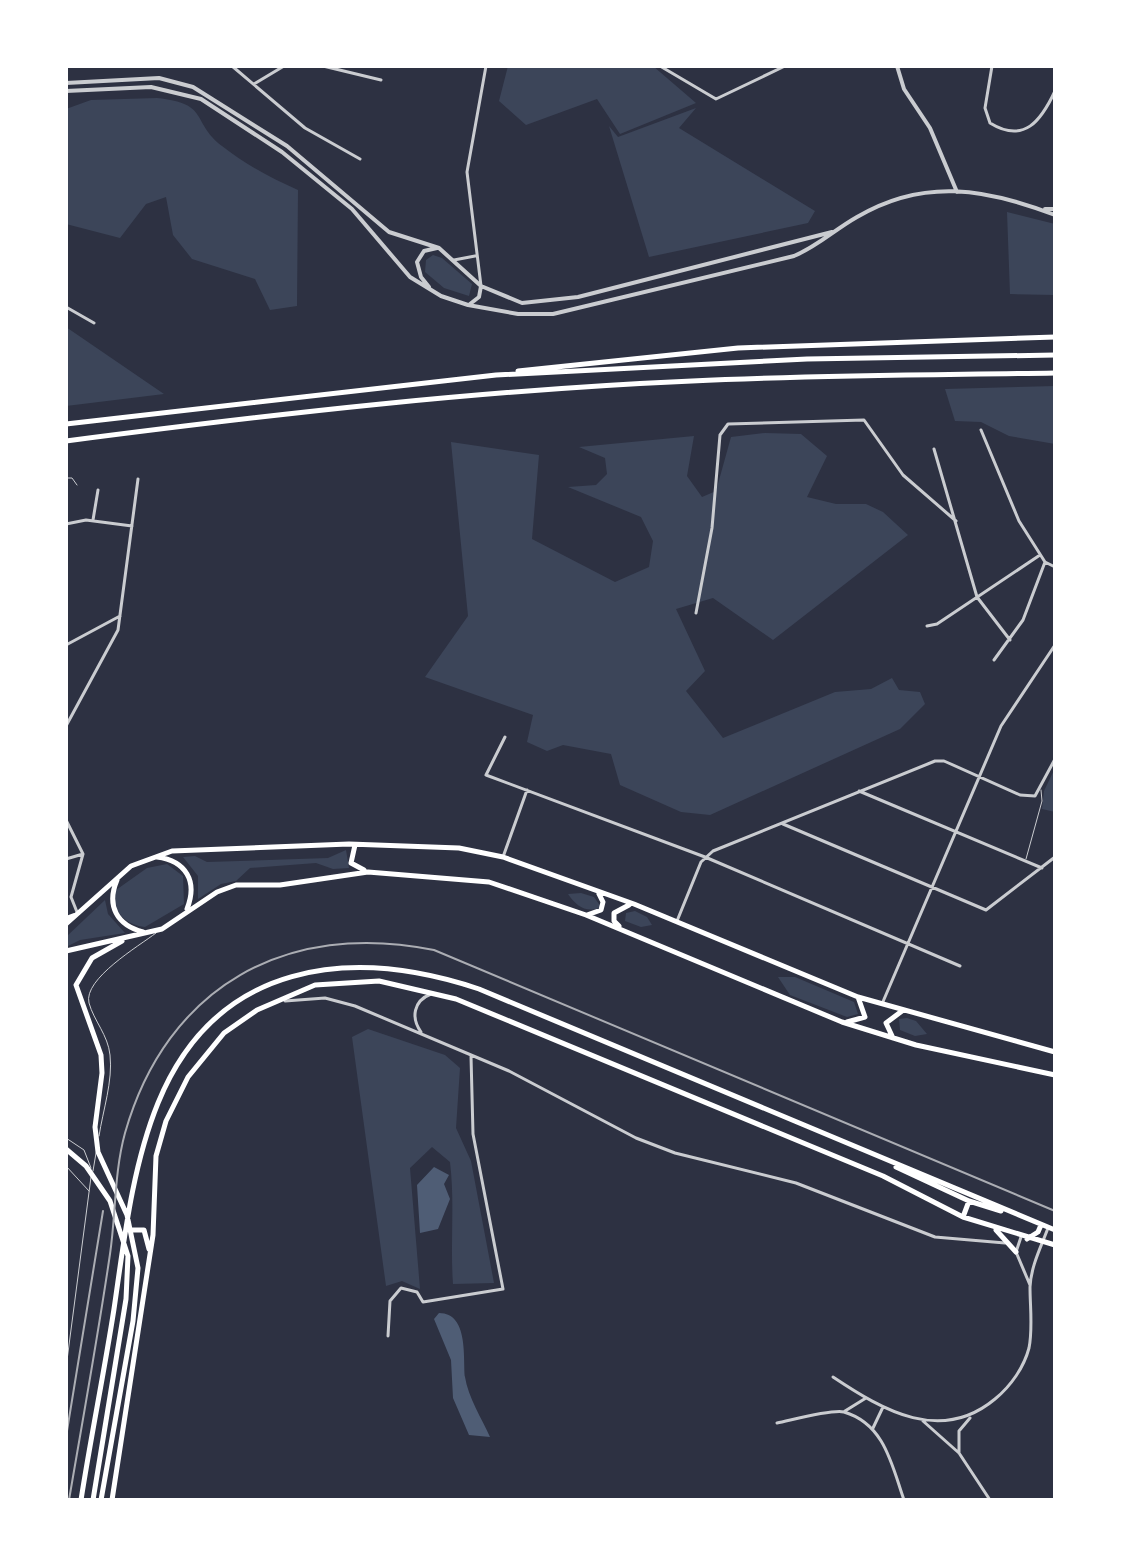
<svg xmlns="http://www.w3.org/2000/svg" width="1121" height="1566" font-family="'Space Grotesk',sans-serif">
<style>
.green{fill:#3c4559}
.water{fill:#4f5d75}
.lines{fill:none;stroke-linecap:round;stroke-linejoin:round}
.service{stroke:#caccd0;stroke-width:1}
.minor{stroke:#caccd0;stroke-width:3}
.tertiary{stroke:#caccd0;stroke-width:4}
.secondary{stroke:#fff;stroke-width:4}
.primary{stroke:#fff;stroke-width:5}
.motorway{stroke:#fff;stroke-width:5}
.rail{stroke:#abadb3;stroke-width:2}
</style>
<rect width="100%" height="100%" fill="#2d3142"/>
<path class="green" d="M508 66H653L696 103 620 134 597 99 526 125 499 101Z
M157 98C211 104 190 121 222 146 246 165 271 178 298 190L297 306 270 310 255 279 192 259 173 235 166 197 146 204 120 238 66 224V109L91 100Z
M696 108 679 128 815 211 808 223 649 257 609 126 618 137Z
M1007 212 1055 224V295L1010 294Z
M433 255 442 258 472 284 469 296 444 288 425 272 426 260Z
M66 327 164 394 66 406Z
M1055 386V444L1009 436 981 422 955 421 945 389Z
M765 433 801 434 827 456 807 497 836 504H866L883 512 908 535 773 640 713 598 676 609 705 671 686 691 723 738 835 692 871 689 892 678 899 690 920 692 925 704 900 729 710 815 681 812 620 785 611 754 563 745 547 751 527 742 533 715 425 677 468 616 451 442 539 455 532 539 615 582 649 567 653 541 641 517 568 487 596 485 607 474 605 458 579 447 694 436 687 476 702 497 716 491 731 437Z
M1055 768V812L1042 809 1044 791Z
M346 850 349 868 333 869 316 863 250 868 236 881 221 884 198 899V876L183 857 195 856 207 862 328 858Z
M167 864 183 876 184 904 145 927C125 925 111 911 116 890L147 868Z
M581 893 594 897 601 907C587 914 576 906 568 894Z
M105 900 108 914 125 933 80 940 66 947V937Z
M635 911 647 917 652 925 641 927 625 921 626 913Z
M778 977H795L854 1002 858 1014 847 1017 790 995Z
M907 1018 916 1021 927 1034 915 1036 900 1030 899 1019Z
M368 1029 445 1055 460 1068 456 1128 471 1161 494 1283 453 1284C450 1243 455 1203 450 1162L432 1147 410 1168 420 1289 402 1281 386 1286 352 1037Z"/>
<path class="water" d="M434 1167 449 1175 444 1184 450 1199 438 1229 420 1233 417 1185Z
M439 1313C469 1313 463 1359 465 1377 468 1397 482 1419 490 1437L469 1435 453 1398 451 1360 434 1319Z"/>
<g class="lines">
<path class="service" d="M66 478H72L77 485
M1026 859 1042 801 1041 790
M99 1136C103 1110 113 1081 110 1055 108 1035 94 1021 89 1003 83 979 139 946 156 933
M66 1138 84 1150 91 1168
M66 1166 89 1191
M93 1171 96 1153
M66 1368 91 1177"/>
<path class="minor" d="M232 66 305 128 360 159
M323 66 381 80
M660 66 716 99 785 66
M992 66 985 108 990 123C1024 144 1041 121 1055 91
M254 84 284 66
M454 260 475 256
M481 286 467 172 486 66
M66 307 94 323
M981 430 1019 521 1045 562 1023 620 994 660
M934 449 977 597 1010 640
M93 520 98 490
M66 524 86 520 132 526
M1045 562 1055 567
M696 613 712 528 720 435 728 424 864 420 903 475 956 521
M927 626 937 624 1040 555
M66 645 120 616
M66 726 118 630 138 479
M505 737 486 775 705 857 960 966
M859 791 1042 868
M66 820 83 854 71 897 77 912
M783 824 986 910 1055 857
M503 857 527 790
M66 859 83 854
M677 921 701 862 713 851 935 761H944L1020 795 1035 796 1055 759
M285 1001 325 998 355 1006 509 1071 636 1138 675 1153 796 1183 935 1237 1005 1243
M882 1004 1001 726 1055 645
M421 1032C411 1018 413 1001 431 994
M1021 1237 1016 1252 1030 1285
M388 1336 390 1301 401 1288 417 1292 423 1302 503 1289 473 1134 471 1056
M833 1377C884 1411 941 1444 995 1399 1011 1386 1024 1367 1029 1348 1033 1328 1030 1307 1030 1287 1031 1266 1041 1247 1048 1228
M845 1411 866 1398
M923 1421 959 1453 990 1500
M777 1423C792 1420 832 1409 844 1412 885 1424 892 1466 904 1500
M873 1428 883 1407
M959 1453V1431L970 1418"/>
<path class="tertiary" d="M897 66 904 89 930 128 957 192
M66 83 159 78 193 87 287 146 389 232 439 248 481 286 522 303 578 297 832 232
M66 91 151 87 201 99 282 152 352 209 410 277 441 296 468 305 518 314H553L794 256C818 246 834 230 857 217 923 178 985 188 1055 215
M1045 209H1055
M429 287 421 277 417 262 424 251 437 248
M470 304 479 297 481 286"/>
<path class="secondary" d="M66 918 74 915"/>
<path class="primary" d="M355 845 351 863 364 870
M157 857C186 861 198 881 187 909
M117 880C106 906 117 925 143 932
M587 915 601 910 603 902 599 894
M66 924 131 866 172 851 349 844 459 848 503 857 634 904 858 997 1055 1052
M619 926 614 921V913L629 905
M66 951 162 929 217 892 236 885H280L368 872 489 882 586 915 842 1022 916 1045 1055 1075
M847 1022 865 1017 858 997
M893 1038 886 1023 902 1011
M66 1149 86 1166 110 1201 128 1256 126 1299 93 1500
M896 1167 969 1201 1001 1211
M963 1217 969 1201
M131 1230H144L149 1249
M996 1230 1016 1252
M1027 1239 1038 1232 1041 1225
M81 1500C91 1436 104 1373 114 1309 124 1241 132 1167 158 1103 216 961 350 946 479 989L1055 1230
M101 1500 133 1321 138 1268 127 1215 98 1152 95 1127 102 1073 101 1055 76 985 92 958 122 941
M112 1500 153 1235 156 1156 166 1121 188 1077 224 1033 257 1010 315 985 379 981 456 999 883 1176 963 1217 1055 1245"/>
<path class="motorway" d="M518 371 738 348 1055 337
M66 424 496 375 807 359 1055 355
M66 441C274 414 483 390 692 381 813 375 934 375 1055 373"/>
<path class="rail" d="M66 1437 103 1211
M69 1500C83 1418 98 1336 110 1254 116 1214 114 1173 125 1133 167 986 287 920 434 950L1055 1211"/>
</g>
<rect width="1121" height="1566" fill="none" stroke="#ffffff" stroke-width="136"/>
</svg>
